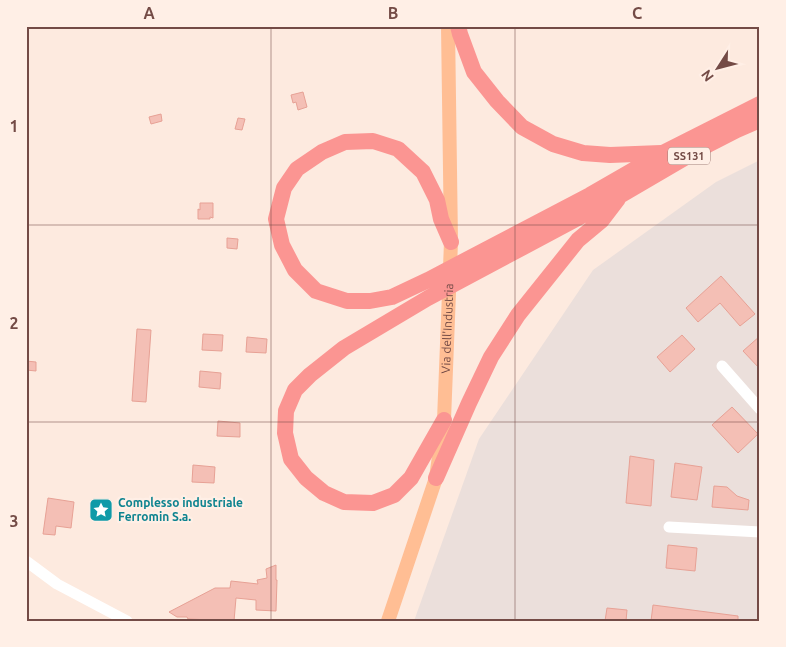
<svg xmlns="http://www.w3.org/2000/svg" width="786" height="647" font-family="Ubuntu,sans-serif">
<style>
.industrial{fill:#ebdfdb}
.building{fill:#f4bfb5;stroke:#e7a195}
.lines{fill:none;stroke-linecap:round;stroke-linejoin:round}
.minor{stroke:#fff;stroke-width:11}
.major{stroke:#ffbe94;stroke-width:14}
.highway{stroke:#fb9592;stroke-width:16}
.grid{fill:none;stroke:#744b46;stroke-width:1;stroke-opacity:0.55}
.labels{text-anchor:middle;stroke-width:4.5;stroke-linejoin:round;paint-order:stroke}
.shield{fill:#ffefe6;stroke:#9e7c76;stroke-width:1}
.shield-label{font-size:11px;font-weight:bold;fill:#744b46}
.street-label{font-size:12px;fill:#744b46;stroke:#ffefe6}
.culture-label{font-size:12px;font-weight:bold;fill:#0d838f;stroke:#ffefe6;text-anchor:start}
.neatline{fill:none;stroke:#744b46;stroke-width:2}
.grid-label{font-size:16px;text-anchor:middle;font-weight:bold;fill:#744b46}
</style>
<rect width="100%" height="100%" fill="#fdeadf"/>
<path class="industrial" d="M760 160V621H414L479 439 593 270 716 182Z"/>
<path class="building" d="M303 92 307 107 298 110 296 102 293 103 291 95Z
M161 114 162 121 151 124 149 117Z
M238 118 245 119 242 130 235 129Z
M200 203H213V218L210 217V219H198V209L200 210Z
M227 238 238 239 237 249 227 248Z
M721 276 755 314 740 326 720 303 698 322 686 308Z
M137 329 151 330 146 402 132 401Z
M203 334 223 335 222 351 202 350Z
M682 335 695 349 670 372 657 357Z
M760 336V369L743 351Z
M247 337 267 339 266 353 246 352Z
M26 361 36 362V371L26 370Z
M200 371 221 373 220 389 199 387Z
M732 407 758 434 738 453 712 425Z
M218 421 240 423V437L217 436Z
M630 456 654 460 651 506 626 503Z
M675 463 702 467 697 500 671 497Z
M193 465 215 467 214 483 192 482Z
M714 486 727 487 737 496 749 500 748 510 712 507Z
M48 498 74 502 71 528 56 526 55 535 43 534Z
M668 545 697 548 695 571 666 568Z
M276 565V580H277L276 611 256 610V600L236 598 234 621 188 619 187 617H177L169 612 215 588H230L231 581 258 584 257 580 267 578 266 569Z
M653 605 738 616V621H651Z
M607 608 627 610 626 621H605Z"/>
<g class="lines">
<path class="minor" d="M722 366 760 409
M669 527 760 532
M26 561 57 584 127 621"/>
<path class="major" id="s1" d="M388 621 436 478 444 420 451 242 448 26"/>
<path class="highway" d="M458 26 460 34 474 72 497 101 522 127 553 144 583 153 610 155 661 153
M451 242 441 219 437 200 423 172 398 149 373 141 345 142 322 152 297 169 284 188 276 219 282 245 295 270 316 291 347 301H370L392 297 428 280 590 195 663 153 760 104
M444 420 411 478 394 495 373 503 344 502 324 493 306 478 291 459 285 433 286 411 295 390 310 375 344 348 428 298 621 195 698 150 737 130 760 120
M436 478 469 403 491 357 518 315 578 240 602 220 618 199"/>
</g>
<path class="grid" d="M271 26V621M515 26V621M26 225H760M26 422H760"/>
<defs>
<g id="sight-square" transform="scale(1.25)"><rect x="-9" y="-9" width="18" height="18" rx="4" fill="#0f9aa8" stroke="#ffefe6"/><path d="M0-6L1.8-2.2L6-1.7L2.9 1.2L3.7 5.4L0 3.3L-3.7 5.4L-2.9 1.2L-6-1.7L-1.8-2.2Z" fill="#fff"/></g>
</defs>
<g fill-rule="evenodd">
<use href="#sight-square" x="101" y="510"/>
</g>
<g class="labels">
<rect class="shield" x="668" y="147.5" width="42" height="17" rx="4"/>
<g class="shield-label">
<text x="689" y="160">SS131</text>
</g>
<g class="street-label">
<text dy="4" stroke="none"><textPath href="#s1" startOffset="301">Via dell'Industria</textPath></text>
</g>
<g class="culture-label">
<text x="118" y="507">Complesso industriale<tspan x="118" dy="14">Ferromin S.a.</tspan></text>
</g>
</g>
<rect width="786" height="647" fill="none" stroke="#ffefe6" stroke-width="55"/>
<g transform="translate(718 68) rotate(234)" stroke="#ffefe6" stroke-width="4" paint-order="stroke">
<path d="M0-4L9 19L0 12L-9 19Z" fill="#744b46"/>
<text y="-8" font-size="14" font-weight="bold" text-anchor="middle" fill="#744b46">N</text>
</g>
<rect x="28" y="28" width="730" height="592" class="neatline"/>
<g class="grid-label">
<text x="149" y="19">A</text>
<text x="393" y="19">B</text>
<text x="637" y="19">C</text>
<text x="14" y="132">1</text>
<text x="14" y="329">2</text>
<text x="14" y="527">3</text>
</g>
</svg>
